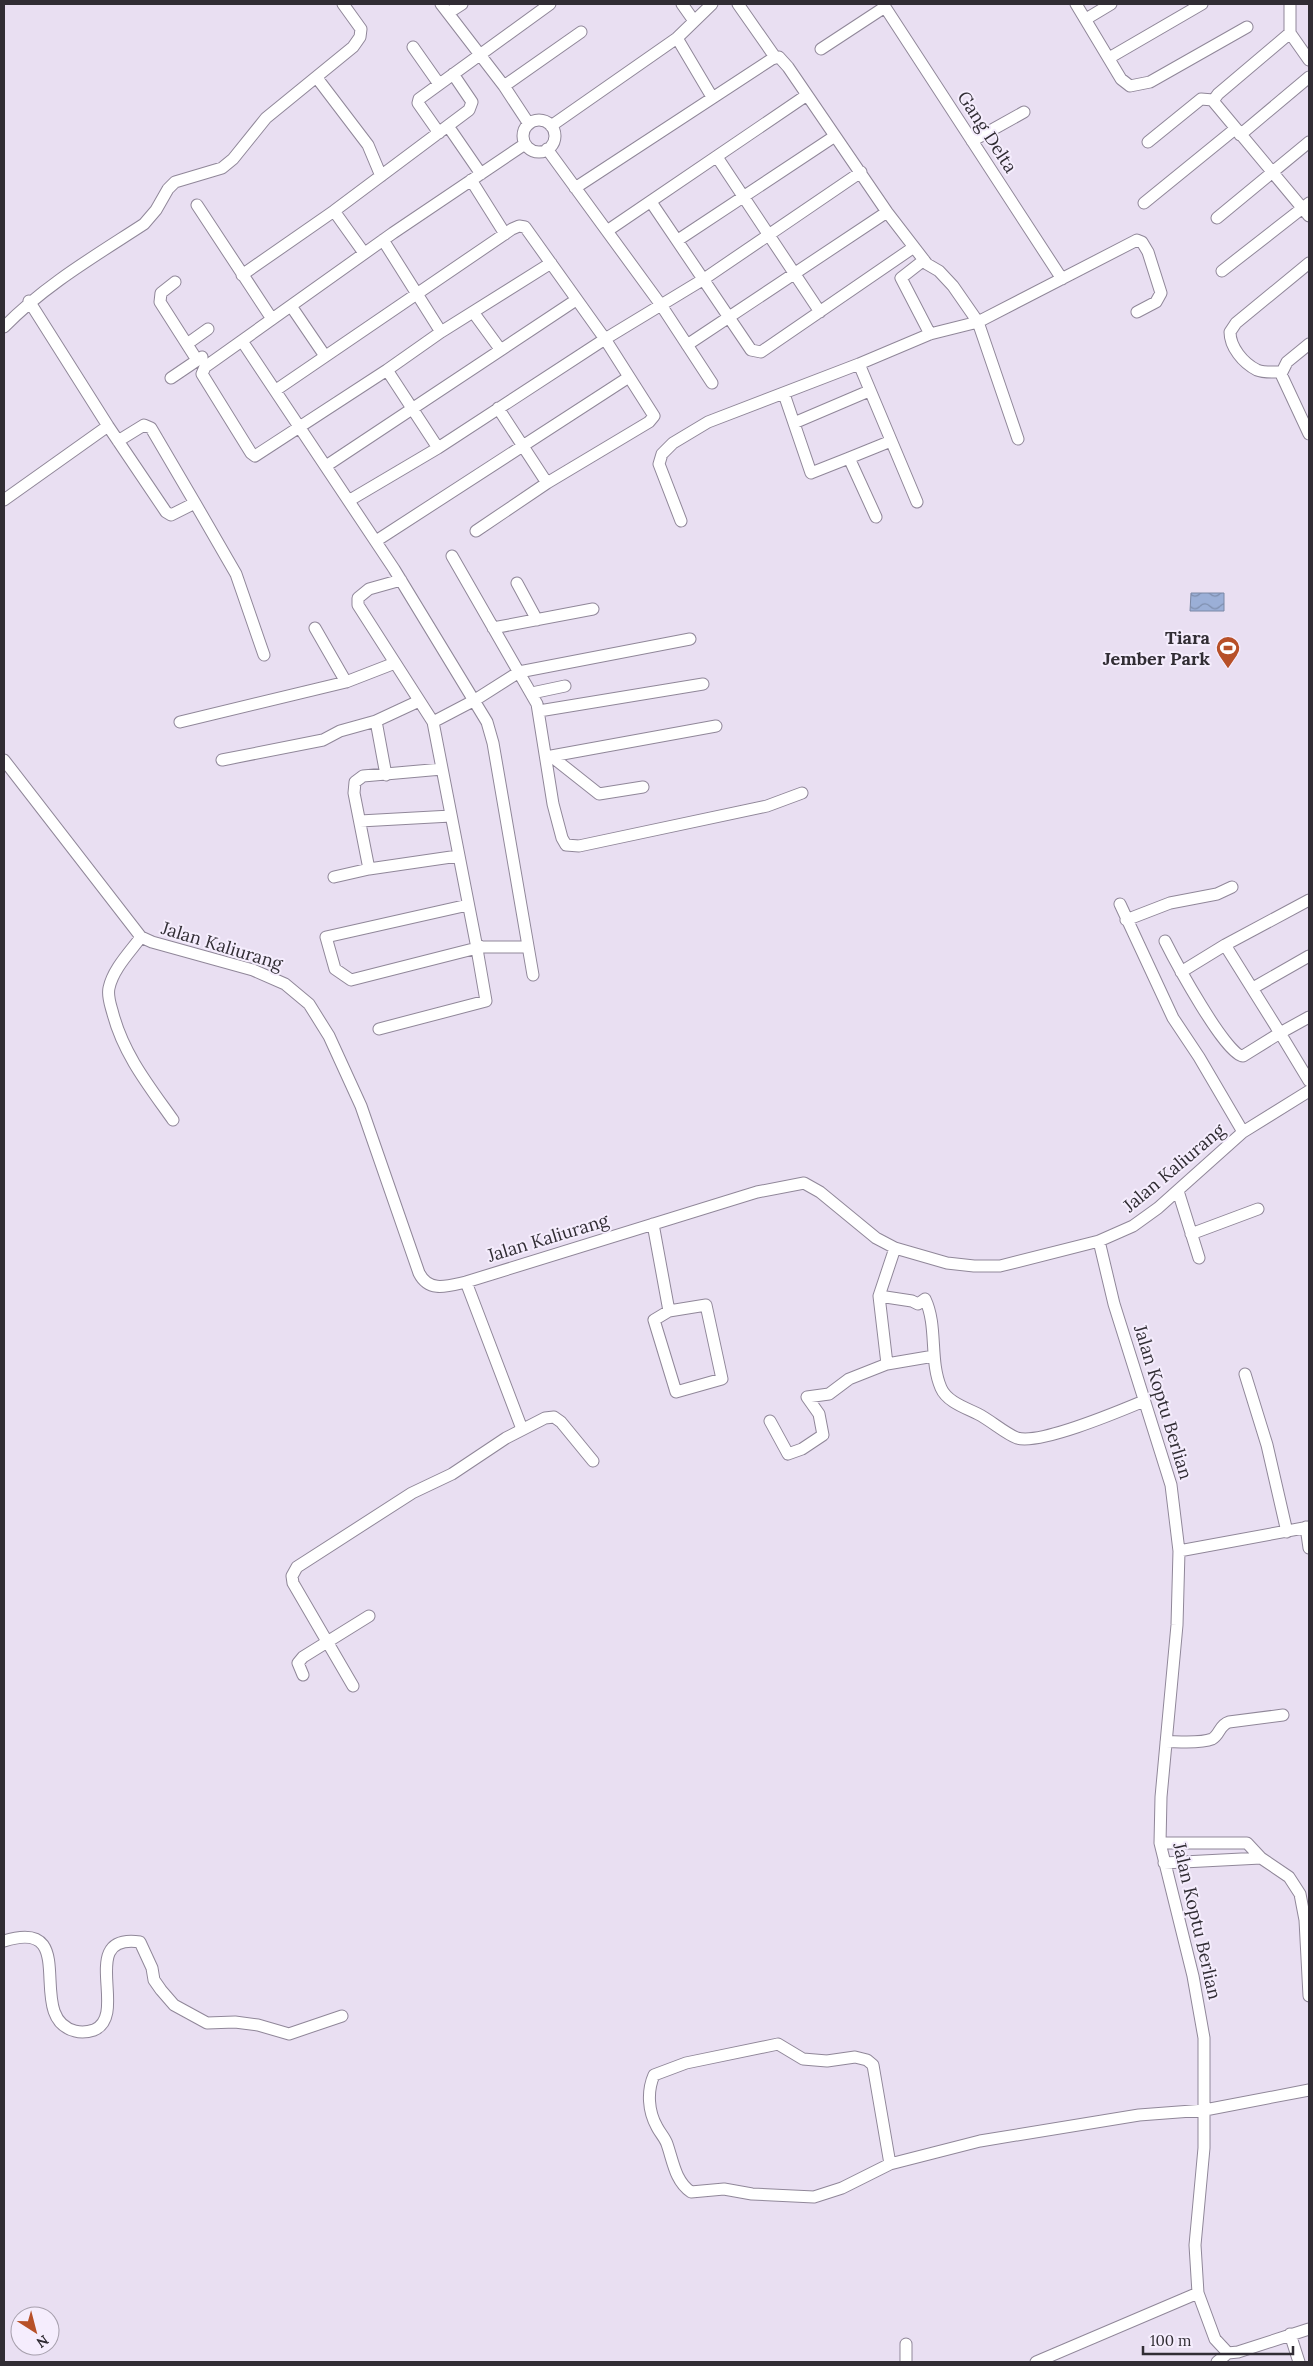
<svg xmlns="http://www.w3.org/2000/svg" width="1313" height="2366" font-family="Lora,serif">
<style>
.water{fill:url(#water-waves);stroke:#7b88a6}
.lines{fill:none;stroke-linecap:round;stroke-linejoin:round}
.minor-casing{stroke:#908799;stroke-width:13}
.minor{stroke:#fff;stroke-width:11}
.labels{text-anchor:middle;stroke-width:4;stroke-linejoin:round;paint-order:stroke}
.street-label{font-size:18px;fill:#312d34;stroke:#f5edfd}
.poi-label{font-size:18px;font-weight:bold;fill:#312d34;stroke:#f5edfd;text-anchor:end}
</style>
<defs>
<pattern id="water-waves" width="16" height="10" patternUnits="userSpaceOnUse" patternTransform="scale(1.25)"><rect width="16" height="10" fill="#9bafd7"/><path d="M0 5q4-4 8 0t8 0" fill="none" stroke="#7f8faf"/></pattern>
</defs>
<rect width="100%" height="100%" fill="#e9dff2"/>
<path class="water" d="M1191 593H1224V611H1190Z"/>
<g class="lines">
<g class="minor-casing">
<path id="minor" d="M441 4 504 86 529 124
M682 4 694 21
M738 4 775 57
M883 4 1062 279
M1076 4 1121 79 1130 86 1150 82 1247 27
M1290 4V33L1309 60
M448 13 462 4
M1086 19 1111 4
M1290 33 1218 94 1213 101 1309 216
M677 38 712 97
M413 47 439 84
M821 49 885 7
M1109 58 1202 4
M317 78 368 145 381 176
M504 86 581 32
M523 136a16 16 0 1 1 32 0a16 16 0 1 1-32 0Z
M448 126 481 174
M551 126 677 38 712 4
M439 133 418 103 419 99 550 4
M1240 135 1309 77
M972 141 1024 112
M1148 142 1201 99 1213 100
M525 144 393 233 205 367 202 374 251 453 255 456 387 370 441 332 551 263
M547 149 661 305 712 383
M717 157 820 312
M471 180 505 234
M575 188 772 59 779 57 788 67 887 212 927 264 939 271 953 286 978 322 1018 439
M651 202 751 350 761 352 914 247
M1144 203 1235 129
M197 205 272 319
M334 211 364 253
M1217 218 1309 142
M607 231 807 95
M383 240 441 332
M678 240 835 136
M924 260 901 278 930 334
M1222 271 1309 203
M242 275 334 211 469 110 472 102 453 74
M175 282 161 293 160 302 197 360
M29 301 108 426 166 512 171 515 195 503 236 574 264 655
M291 306 325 356
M473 312 500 349
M4 327C45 285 95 256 144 224L156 210 168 189 175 182 222 168 233 159 266 118 353 47 360 37 361 29 343 4
M242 341 394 569 487 722 493 743 533 975
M187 344 208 329
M1309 344 1287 362 1281 374 1309 434
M687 345 887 212
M859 364 917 502
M387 370 438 448
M1281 372C1273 372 1264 373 1257 370 1243 363 1230 347 1230 332L1236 323 1309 263
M171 378 202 357
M276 390 512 229 519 226 525 227 605 339 654 416 649 422 547 483 476 531
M784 394 811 473 849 458
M498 408 547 483
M794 423 869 391
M118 441 144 425 151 428 195 503
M326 466 576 300
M4 500 108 426
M350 500 438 448 605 339 704 279 861 172
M876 517 849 458 891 441
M681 521 659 464 662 454 673 443 708 422 859 364 930 334 978 322 1137 240 1142 242 1148 252 1161 293 1156 302 1137 312
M376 541 629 377
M452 556 537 704 553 804 562 838 566 845 579 846 767 806 802 793
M401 580 369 589 358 598V605L433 722 476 943 481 947H527
M517 583 537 620
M315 628 346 682
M493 628 593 609
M532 693 565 686
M539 711 703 684
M376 721 386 775
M180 722 346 682 395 663
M433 722 475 700 519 672 690 639
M551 756 599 794 643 787
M546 757 716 726
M4 760 141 937 152 942 253 970 285 984 309 1004 329 1036 361 1106 419 1273C429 1293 448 1286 466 1282L757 1192 804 1183 820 1192 876 1238 895 1248 947 1263 974 1266H1000L1099 1241 1133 1226 1158 1208 1243 1132 1309 1091
M222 760 323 740 340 731 376 721 419 701
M360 821 451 816
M369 869 354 793 355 782 363 776 442 769
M334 877 369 869 458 856
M1120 904 1173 1018 1199 1057 1243 1132
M468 905 326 937 335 969 351 980 481 947
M1126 920 1170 903 1217 894 1232 887
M141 937C130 952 113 969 109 988 107 997 111 1006 113 1014 124 1055 149 1086 173 1120
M1165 941C1174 959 1226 1056 1243 1056L1280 1033 1225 945
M1181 972 1225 945 1309 900
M1253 988 1309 956
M1309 1017 1280 1033 1309 1081
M379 1029 486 1001 477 949
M1178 1191 1199 1258
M653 1224 669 1311 654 1320 676 1392 722 1379 706 1305 669 1311
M1191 1234 1258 1209
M1099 1241 1114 1304 1171 1485 1179 1551 1177 1625 1161 1797 1160 1843 1193 1976 1204 2038V2148L1195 2245 1198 2293 1215 2339 1228 2353 1238 2352 1309 2329
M466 1282 522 1429
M879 1296 912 1301 918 1304 925 1299C938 1326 929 1360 941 1388 947 1402 966 1408 978 1414 990 1420 1006 1434 1017 1438 1040 1445 1120 1411 1144 1401
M887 1364 879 1296 895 1248
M1245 1374 1267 1445 1287 1532
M770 1421 788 1454 802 1449 823 1435 819 1414 807 1397 829 1394 849 1379 887 1364 934 1356
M1306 1527 1309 1548
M1179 1551 1309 1527
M303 1675 298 1663 303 1657 369 1616
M353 1686 293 1583 292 1576 297 1567 412 1493 452 1474 506 1438 545 1418 554 1417 561 1422 593 1461
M1166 1742C1180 1741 1200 1744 1212 1739 1220 1735 1219 1725 1229 1722L1283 1715
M1160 1843H1247L1261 1858
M1164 1863 1261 1858 1289 1877 1300 1894 1305 1920 1309 1996
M4 1941C83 1916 23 2018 75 2031 82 2033 88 2032 94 2030 130 2015 76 1933 140 1942L152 1968 154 1980 161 1990 174 2005 207 2023 235 2022 258 2025 289 2034 342 2016
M890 2164 873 2065 867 2060 855 2057 827 2061 803 2059 778 2044 686 2063 654 2075C647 2091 648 2111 657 2127 660 2133 665 2138 667 2144 673 2161 675 2181 691 2192L724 2189 752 2194 814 2197 842 2188 890 2164 980 2141 1139 2115 1205 2110 1309 2090
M1290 2334 1299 2362
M906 2362V2344
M1036 2362 1198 2293
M1217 2362 1228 2353"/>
</g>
<use href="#minor" class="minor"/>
</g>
<defs>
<g id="stadium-pin" transform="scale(1.25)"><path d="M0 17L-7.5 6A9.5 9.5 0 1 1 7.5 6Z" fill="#b75028" stroke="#f5edfd"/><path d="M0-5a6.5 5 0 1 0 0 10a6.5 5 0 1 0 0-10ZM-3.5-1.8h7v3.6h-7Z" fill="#fff"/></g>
</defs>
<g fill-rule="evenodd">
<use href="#stadium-pin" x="1228" y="648"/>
</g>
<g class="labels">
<g class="street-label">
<text transform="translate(987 132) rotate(57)" y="6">Gang Delta</text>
<text transform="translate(222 946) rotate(17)" y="6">Jalan Kaliurang</text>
<text transform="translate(1174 1168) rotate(-40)" y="6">Jalan Kaliurang</text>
<text transform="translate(548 1238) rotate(-17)" y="6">Jalan Kaliurang</text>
<text transform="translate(1163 1402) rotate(73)" y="6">Jalan Koptu Berlian</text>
<text transform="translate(1197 1921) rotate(77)" y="6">Jalan Koptu Berlian</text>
</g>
<g class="poi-label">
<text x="1210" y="644">Tiara<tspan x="1210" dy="21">Jember Park</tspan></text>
</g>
</g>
<rect width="1313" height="2366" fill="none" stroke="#312d34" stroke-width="10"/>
<g transform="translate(35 2331) rotate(144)"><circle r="24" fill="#f5edfd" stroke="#a7a0ad"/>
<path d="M0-4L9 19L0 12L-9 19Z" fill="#b75028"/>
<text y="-8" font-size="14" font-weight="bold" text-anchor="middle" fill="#312d34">N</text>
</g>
<path d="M1143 2346v8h150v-8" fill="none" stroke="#312d34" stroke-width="2.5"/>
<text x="1150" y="2346" font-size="15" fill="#312d34" stroke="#f5edfd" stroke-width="4" paint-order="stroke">100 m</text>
</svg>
